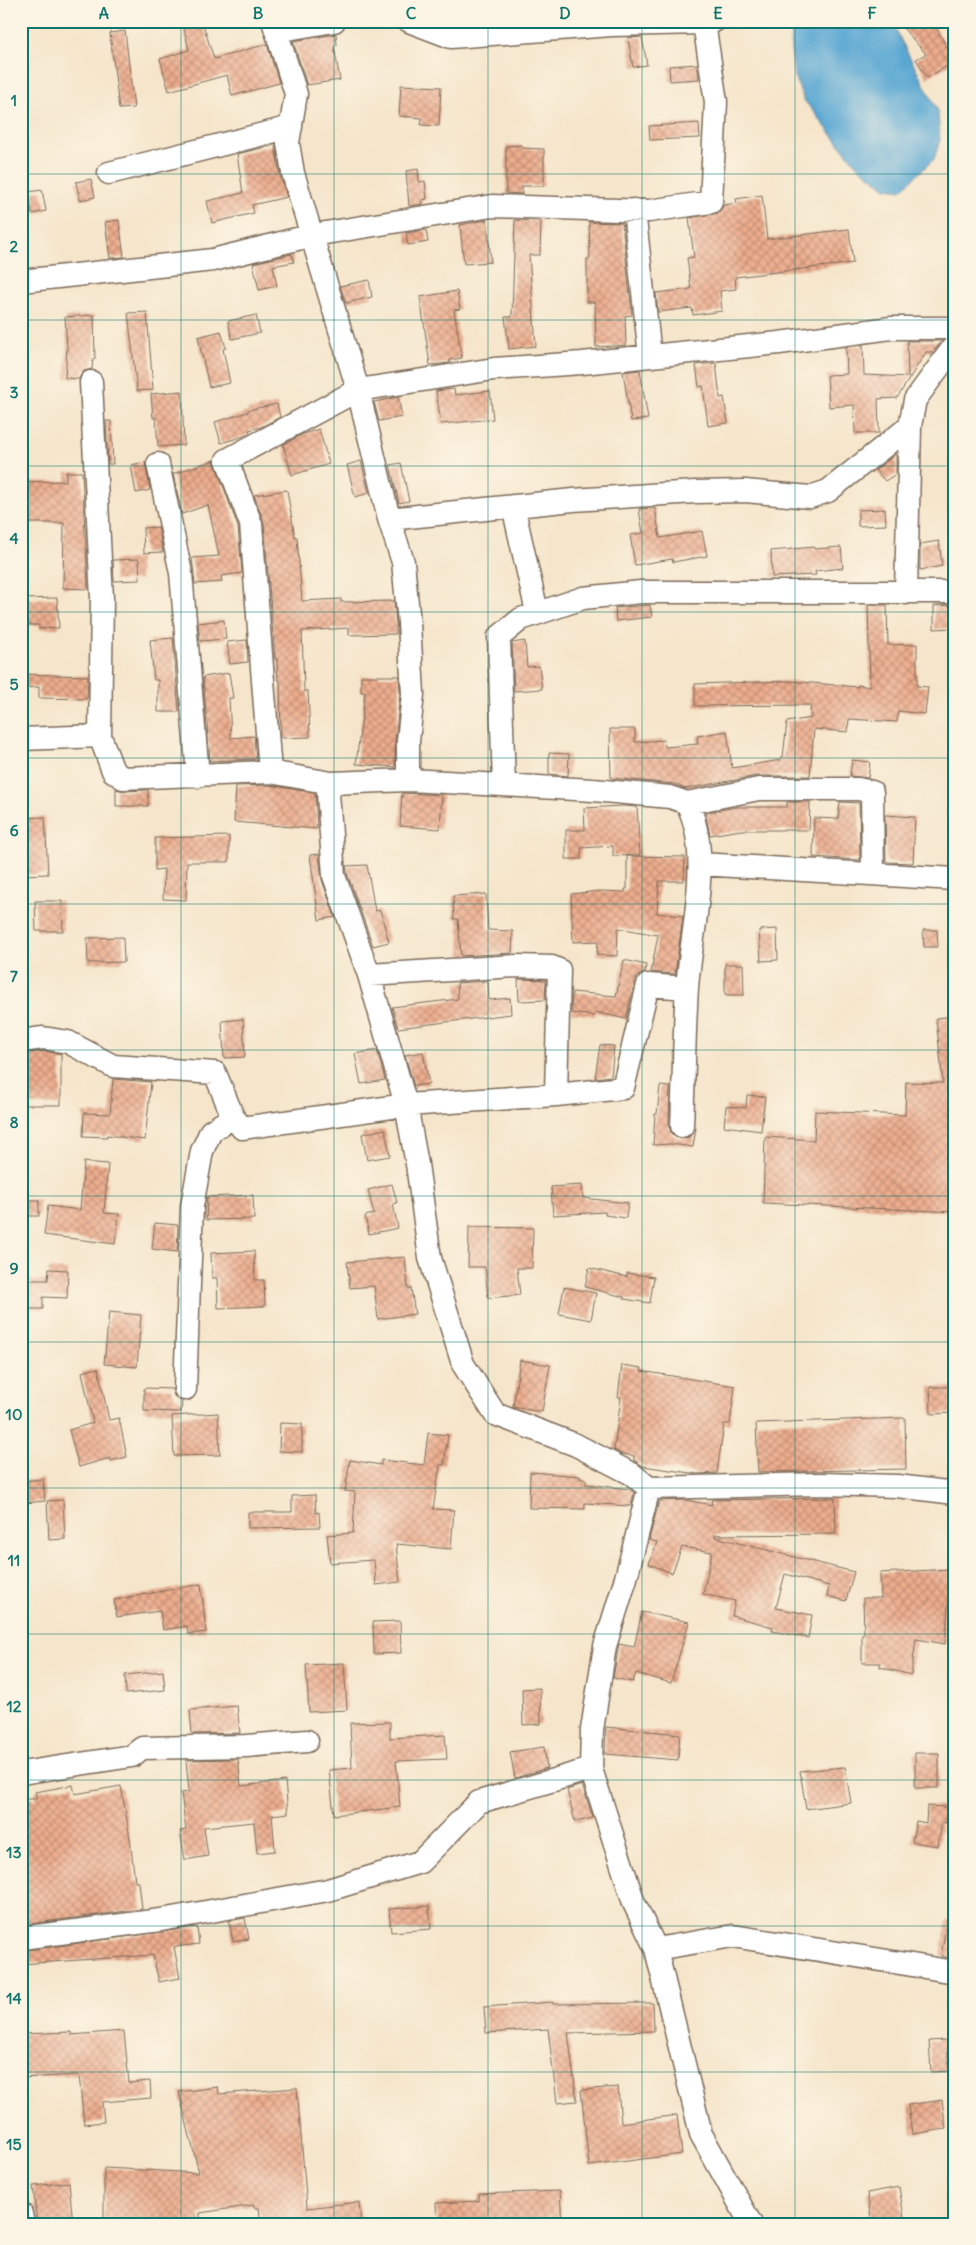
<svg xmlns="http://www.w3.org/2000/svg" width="976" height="2245" font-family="Delius,sans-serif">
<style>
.water{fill:#5aa7d3;stroke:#4a6878}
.building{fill:url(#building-cross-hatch)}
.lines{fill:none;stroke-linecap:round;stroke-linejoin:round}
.minor-casing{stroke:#7c6b5a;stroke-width:25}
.minor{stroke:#fff;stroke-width:22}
.grid{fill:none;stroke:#0f766e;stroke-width:1;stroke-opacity:0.55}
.neatline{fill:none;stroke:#0f766e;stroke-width:2}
.grid-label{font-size:16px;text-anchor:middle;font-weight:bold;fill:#0f766e}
</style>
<defs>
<pattern id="building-cross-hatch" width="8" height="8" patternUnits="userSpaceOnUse" patternTransform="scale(1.25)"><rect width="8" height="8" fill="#edad8e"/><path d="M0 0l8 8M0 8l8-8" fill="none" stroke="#c18d73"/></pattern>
</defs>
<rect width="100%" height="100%" fill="#fcf5e5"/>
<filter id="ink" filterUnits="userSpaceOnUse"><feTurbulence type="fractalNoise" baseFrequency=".02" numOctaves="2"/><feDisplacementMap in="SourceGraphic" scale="10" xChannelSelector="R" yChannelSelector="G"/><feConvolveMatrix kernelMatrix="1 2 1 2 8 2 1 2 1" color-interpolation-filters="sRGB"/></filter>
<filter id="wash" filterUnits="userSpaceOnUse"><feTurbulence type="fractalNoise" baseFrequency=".0096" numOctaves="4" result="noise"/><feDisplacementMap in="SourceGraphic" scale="20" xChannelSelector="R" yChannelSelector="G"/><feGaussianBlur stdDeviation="1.12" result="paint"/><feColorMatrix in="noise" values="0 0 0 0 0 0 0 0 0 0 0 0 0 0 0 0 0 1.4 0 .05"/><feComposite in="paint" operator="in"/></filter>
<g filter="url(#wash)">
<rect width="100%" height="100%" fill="#f5e5ca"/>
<path class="water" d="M795 21H891L938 111 940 141 934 159 901 190 886 188 857 166 804 100 794 76 790 41Z"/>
<g id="blocks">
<path class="building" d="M182 21H202L214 59 267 44 279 83 232 96 227 75 169 91 160 59 189 50Z
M897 21H932L955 61 927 78 916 59 926 54Z
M125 31 134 108 119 109 110 33Z
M336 34 337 45 334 46 340 80 307 85 293 41Z
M642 37 647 65 633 67 628 38Z
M697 64 699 79 670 81 669 66Z
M401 85 441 87 439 126 421 125 422 118 399 116Z
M699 123 700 138 650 140 649 126Z
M275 145 280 175 287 197 252 205 254 213 212 223 207 201 243 193 237 154Z
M522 145V148L544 149V186H522V194L506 193V146Z
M418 169 419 182 425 181 427 199 422 200 423 204 409 206 406 171Z
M91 179 95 197 80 200 76 182Z
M42 190 46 211 32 214 28 192Z
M762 195 767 239 849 229 853 263 735 277 736 289 720 291 722 311 693 315 692 308 658 312 656 293 691 289 687 258 694 257 689 218 718 213 724 205 737 203 736 199Z
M119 220 124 257 110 258 105 222Z
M487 220 491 262 464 264 460 225Z
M515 220 541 221 540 255H529L536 346 509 349 505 317H512Z
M589 222 622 223 632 315 625 316 626 345 596 347 595 302H587V259H590Z
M426 230 428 242 408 245 406 233Z
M292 254 294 262 273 266 277 286 259 290 253 263Z
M369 280 372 297 346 303 340 286Z
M457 291 460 309 454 310 462 358 450 360V363L430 365 420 297Z
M147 312 153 390 137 391 128 313Z
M94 315 95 359H93L92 369 84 371 79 379 65 378 67 348 65 317Z
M256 315 260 333 232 339 228 321Z
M221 331 226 348 223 349 230 383 209 387 198 337Z
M907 341H942L933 352H926L897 398 878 399 879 433H855L854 405 829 407 827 375 847 374 846 347 863 345 864 375 908 377Z
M716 363 720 398 724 397 728 423 708 426 703 386 699 387 696 365Z
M640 370 648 419 631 421 623 372Z
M454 389 455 395 490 391 493 419 441 424 436 391Z
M182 391 184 445 158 447 156 418H153L151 394Z
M398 397 402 417 379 421 374 402Z
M277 404 280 417 261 427 249 430 250 433 241 437 221 443 215 422 248 412V410Z
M106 421H111L113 464H108Z
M319 429 329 464 292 475 283 445 303 434Z
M896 454V474L885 481 875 470Z
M214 460 238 527 242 573 221 576 222 582 195 584 192 558 219 556 208 505 182 514 173 474Z
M361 461 369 493 355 497 347 465Z
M145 462 150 490 136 493 131 465Z
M401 463 409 501 399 503 390 465Z
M66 472H82L88 589 63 588 64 523H22L21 482 66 481Z
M287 490 295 537H297L302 601 341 599V602L394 601 396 624V634L349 635V628L302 631 304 691H308L310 737 281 738 280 680H278L277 659H275L264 523 254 495Z
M655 508 660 538 702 531 707 556 673 562 672 559 635 565 630 535 643 533 639 509Z
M885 509 886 525 858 526V510Z
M158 527 163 552 144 553 143 528Z
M939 541 942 566 920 570V544Z
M814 547V549L841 547 843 568 815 571 816 575 772 577 771 551Z
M139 559 140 580 114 581 113 560Z
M57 598 59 628 39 629V625H21V599Z
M650 605 652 617 616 621 615 608Z
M868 605H887L888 645 917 644V686L928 687 925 714 898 711 897 722 849 719 848 732 814 729 810 776H757L685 789 675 784 611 778 610 729H635V742L664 740 665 747 698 744 697 736 727 731 732 768 781 760V757H783L787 722 811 718 810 705 695 706V684L789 681 858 687V685L870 687Z
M955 605V628L934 629V606Z
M224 620 226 639 200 641 198 623Z
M173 638 179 712H158V680H154L150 640Z
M247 640 248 662 230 664 227 642Z
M525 641 527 667 539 666 542 689 514 691 512 643Z
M229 673 233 698H229L231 738 254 736 256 759 210 761 203 677Z
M21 674 88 676 87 699 39 698V687L21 688Z
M361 676H399L400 694 395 740V767L356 764 365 692H361Z
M549 753 569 754 568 776 549 774Z
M852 760 870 762 868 778 850 776Z
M269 785 315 793 317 829 234 822 236 786Z
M116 789 124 791 148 790V806H116Z
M402 793 442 795 440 829 400 826Z
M787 802H810L809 830H741L710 835 705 813 736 807H787Z
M840 802 859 803 860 860 813 857 814 818 838 819Z
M623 806 637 807 640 855 613 856V846L581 848V859H566V830H585L584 808Z
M885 815 915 817 913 863 886 862Z
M45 817 48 874 21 875V818Z
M229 836V862H187L186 900 163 899 164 869 155 870V838Z
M319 854 322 880 335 917 319 920 310 855Z
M627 856 685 857 684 881H659L657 913 683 916 675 974 651 972 658 935 618 928 617 956 597 955 598 941 573 942 571 894 600 891 625 892V889H627Z
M367 865 375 911 380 910 389 942 373 946 347 873 346 866Z
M486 894 488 930 513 931 512 953 461 956 458 919H454L453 896Z
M35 901H62L63 931H36Z
M777 929 778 960 761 961 759 930Z
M923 930H937L938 947H924Z
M123 937 124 962 88 963 87 938Z
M624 960 646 965 645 973 638 976 635 981 626 1019 595 1012V1016L571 1013 572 992 616 996Z
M725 964H743L744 995H725Z
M518 979 546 980 545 1000 519 1001Z
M488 981 489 1000 510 998 511 1014 398 1028 392 1007 458 999 457 983Z
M955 1016V1212L763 1203 765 1137 814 1140 815 1111 905 1115 906 1082 943 1083 936 1018Z
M243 1019 245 1057 224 1058 222 1021Z
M600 1045 614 1046 611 1076 595 1078Z
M377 1050 385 1080 361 1084 355 1054Z
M43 1051 61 1054V1105H21V1054Z
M423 1052 429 1084 414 1086 405 1055Z
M113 1079 151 1082 145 1140 107 1135V1137L83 1136 84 1113 110 1114Z
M660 1086 670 1087 669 1125 671 1133 675 1137 682 1139 689 1137 696 1128 693 1147 671 1144 653 1145 655 1114H657Z
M747 1095 765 1097 761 1131 724 1126 726 1106 746 1108Z
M385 1129 390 1156 367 1160 362 1134Z
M84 1162 108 1164 104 1213 119 1214 115 1244 44 1235 48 1206 80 1210Z
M392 1184 397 1203 393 1204 398 1228 369 1234 365 1216 374 1214 368 1190Z
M582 1185 583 1198 628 1203 626 1218 605 1215V1212L553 1215 551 1187Z
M253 1195 254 1219 206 1220 207 1197Z
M21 1200H39V1216H21Z
M155 1223 178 1225 177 1252 152 1249Z
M469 1227 533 1228 532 1268H517L520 1295 488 1298 485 1267H468Z
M254 1251 255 1280H264L265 1306 218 1308 217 1278H212L211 1253Z
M405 1257 408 1288H411L415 1314 378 1319 374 1286 350 1288 347 1262Z
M589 1268 627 1277V1273L654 1277 650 1303 624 1299V1297L585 1287Z
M49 1269 68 1270 67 1298 43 1297V1309H21V1280H48Z
M564 1287 596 1293 591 1320 559 1314Z
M109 1312 141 1315 137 1367 104 1364Z
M520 1360 550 1365 542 1412 513 1407Z
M622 1365 642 1368 641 1371 735 1386 730 1424H724L717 1473 697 1474 643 1466 634 1460V1456L622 1454 614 1450 621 1397H618Z
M98 1368 109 1420 119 1418 127 1457 110 1461V1458L79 1467 69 1430 93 1423 82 1372Z
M930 1387H955V1413L931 1414Z
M144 1388 172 1389 174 1396 182 1401 181 1412 144 1411Z
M218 1413 220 1455 174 1456 172 1416Z
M905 1418 906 1469 758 1472 756 1423Z
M280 1423 302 1424V1452L279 1451Z
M428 1433 448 1435 444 1465H440L433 1509 454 1510 451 1549 396 1544 400 1582 376 1585 374 1560 330 1563 327 1535 353 1533 355 1492 345 1491 350 1460 381 1465V1460L424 1465Z
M530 1472 580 1476V1478L586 1480V1484L629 1489 634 1493 631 1506 585 1503V1509L529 1508Z
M43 1479 45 1501 25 1503 23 1481Z
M315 1495 316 1513 319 1512 320 1527 248 1528V1512H292V1496Z
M835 1498 836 1534 715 1535V1537L854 1572 846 1601 827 1596 829 1586 785 1574 776 1608 812 1615 808 1638 772 1631 773 1627 732 1616 735 1601 703 1594 712 1552 682 1547 672 1573 649 1564 657 1542 649 1540 659 1501 685 1500 712 1505 711 1500Z
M63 1500 65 1539 49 1540 47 1501Z
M951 1569 945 1644 916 1639 911 1675 880 1667V1663H862V1634H864L863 1598H881L880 1573Z
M201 1584 206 1632 188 1634 187 1626 163 1630 160 1611 117 1617 114 1600Z
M642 1612 689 1622 671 1683 636 1673 633 1682 613 1678 619 1644 634 1647Z
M400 1621 401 1653 374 1654 373 1622Z
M344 1663 347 1710 309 1712 306 1665Z
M163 1671 165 1690 126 1694 125 1675Z
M540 1688 541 1724 523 1725 522 1689Z
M237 1706 240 1733 192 1734 190 1710Z
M390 1722V1738L445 1735 447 1759 396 1761 400 1807 334 1815 329 1770 352 1768 350 1723Z
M606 1727 680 1734 678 1760 605 1754Z
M544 1747 547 1768 515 1778 510 1752Z
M915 1753H939V1788H915Z
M238 1759 241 1786 285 1781 288 1813 272 1815 275 1851 257 1853 254 1822 204 1827 208 1856 185 1860 180 1831 186 1830 181 1793 189 1792 186 1760Z
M845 1767 851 1803 806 1809 800 1771Z
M73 1785 75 1794 121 1786 130 1838 135 1882H139L142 1909 21 1925V1799H37L35 1792Z
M582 1785 593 1818 575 1822 567 1790Z
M927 1806 947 1807 946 1823 942 1822 938 1846 912 1842 916 1821 926 1823Z
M429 1906 431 1929 391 1932 389 1909Z
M245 1918 249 1939 233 1942 229 1921Z
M947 1920H955V1959L941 1956Z
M197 1927 199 1944 174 1947 180 1978 159 1982 153 1955 21 1964V1951Z
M553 2002V2004L653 2003 654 2031 568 2033 577 2101 557 2103 548 2029 486 2033 484 2007Z
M124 2031 129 2083 150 2081 151 2098 102 2102 104 2122 84 2124 79 2075 21 2078V2034L71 2032V2035Z
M947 2040 949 2071 931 2072 929 2041Z
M218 2087 219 2094 297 2088 307 2208 359 2202 361 2223 261 2224 259 2208H254V2205L200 2213 201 2224H104V2168L199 2173 179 2092Z
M618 2087 621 2123 677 2115 682 2154 589 2166 581 2090Z
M942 2100 946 2129 912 2134 908 2105Z
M69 2182 73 2224H37L33 2186Z
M899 2187 905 2224H872L867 2193Z
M560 2191 562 2224H437L436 2203 479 2201V2194Z"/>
</g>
</g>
<g filter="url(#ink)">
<use href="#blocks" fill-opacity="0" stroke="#7c6b5a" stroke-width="1"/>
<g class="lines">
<g class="minor-casing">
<path id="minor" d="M273 21 296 94 288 143 293 173 358 390 389 519
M409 21 451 37 612 25 704 23 714 21
M276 31 334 21
M109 173 291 127
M634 210 650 356
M21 281 213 260 313 235 492 206 649 211 711 202 716 102 704 23
M91 382 102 599 100 736 113 771 123 778 270 772 331 783
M158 464 181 573 198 776
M513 506 537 612
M906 593 910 426
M21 739 100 736
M270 772 251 524 227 460 358 390 494 369 582 363 779 343 891 328H955
M408 780 593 790 670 797 687 803C713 855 691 932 687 988 684 1034 684 1080 682 1126
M504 785 499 637 521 619 583 598 641 592H955
M687 803 759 789H858L872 792 873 874
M700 864 955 879
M369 975 516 966 552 967 559 970 556 1095 406 1105 369 975 334 876 328 793 331 783 408 780V741L413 694 409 623 403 562 389 519 573 500 695 492 745 491 810 497 828 491 910 426 915 400 955 345
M21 1041 43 1038 68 1042 113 1066 215 1073 233 1117 242 1128 406 1105 417 1164 430 1258 463 1364 495 1414 576 1445 632 1474 649 1488 626 1578 605 1646 592 1730 591 1769 634 1903 656 1949 701 2134 751 2224
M556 1095 623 1088 648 985 687 988
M185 1389 192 1206 202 1151 211 1131 233 1117
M649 1488 821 1484 897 1486 955 1493
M21 1773 132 1756 142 1748 246 1746 307 1741
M21 1938 161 1920 328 1890 420 1862 479 1802 591 1769
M656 1949 733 1936 955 1972
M21 2214 23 2224"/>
</g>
<use href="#minor" class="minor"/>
</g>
</g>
<path class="grid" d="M181 21V2224M334 21V2224M488 21V2224M642 21V2224M795 21V2224M21 174H955M21 320H955M21 466H955M21 612H955M21 758H955M21 904H955M21 1050H955M21 1196H955M21 1342H955M21 1488H955M21 1634H955M21 1780H955M21 1926H955M21 2072H955"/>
<rect width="976" height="2245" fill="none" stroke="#fcf5e5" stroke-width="55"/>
<rect x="28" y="28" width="920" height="2190" class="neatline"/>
<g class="grid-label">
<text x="104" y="19">A</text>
<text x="258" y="19">B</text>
<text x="411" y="19">C</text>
<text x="565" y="19">D</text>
<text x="718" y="19">E</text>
<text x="872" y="19">F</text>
<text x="14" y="106">1</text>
<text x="14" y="252">2</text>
<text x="14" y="398">3</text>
<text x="14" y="544">4</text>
<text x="14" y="690">5</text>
<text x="14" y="836">6</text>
<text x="14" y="982">7</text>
<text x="14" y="1128">8</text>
<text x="14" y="1274">9</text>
<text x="14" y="1420">10</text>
<text x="14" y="1566">11</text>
<text x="14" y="1712">12</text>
<text x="14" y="1858">13</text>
<text x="14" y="2004">14</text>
<text x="14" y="2150">15</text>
</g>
</svg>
